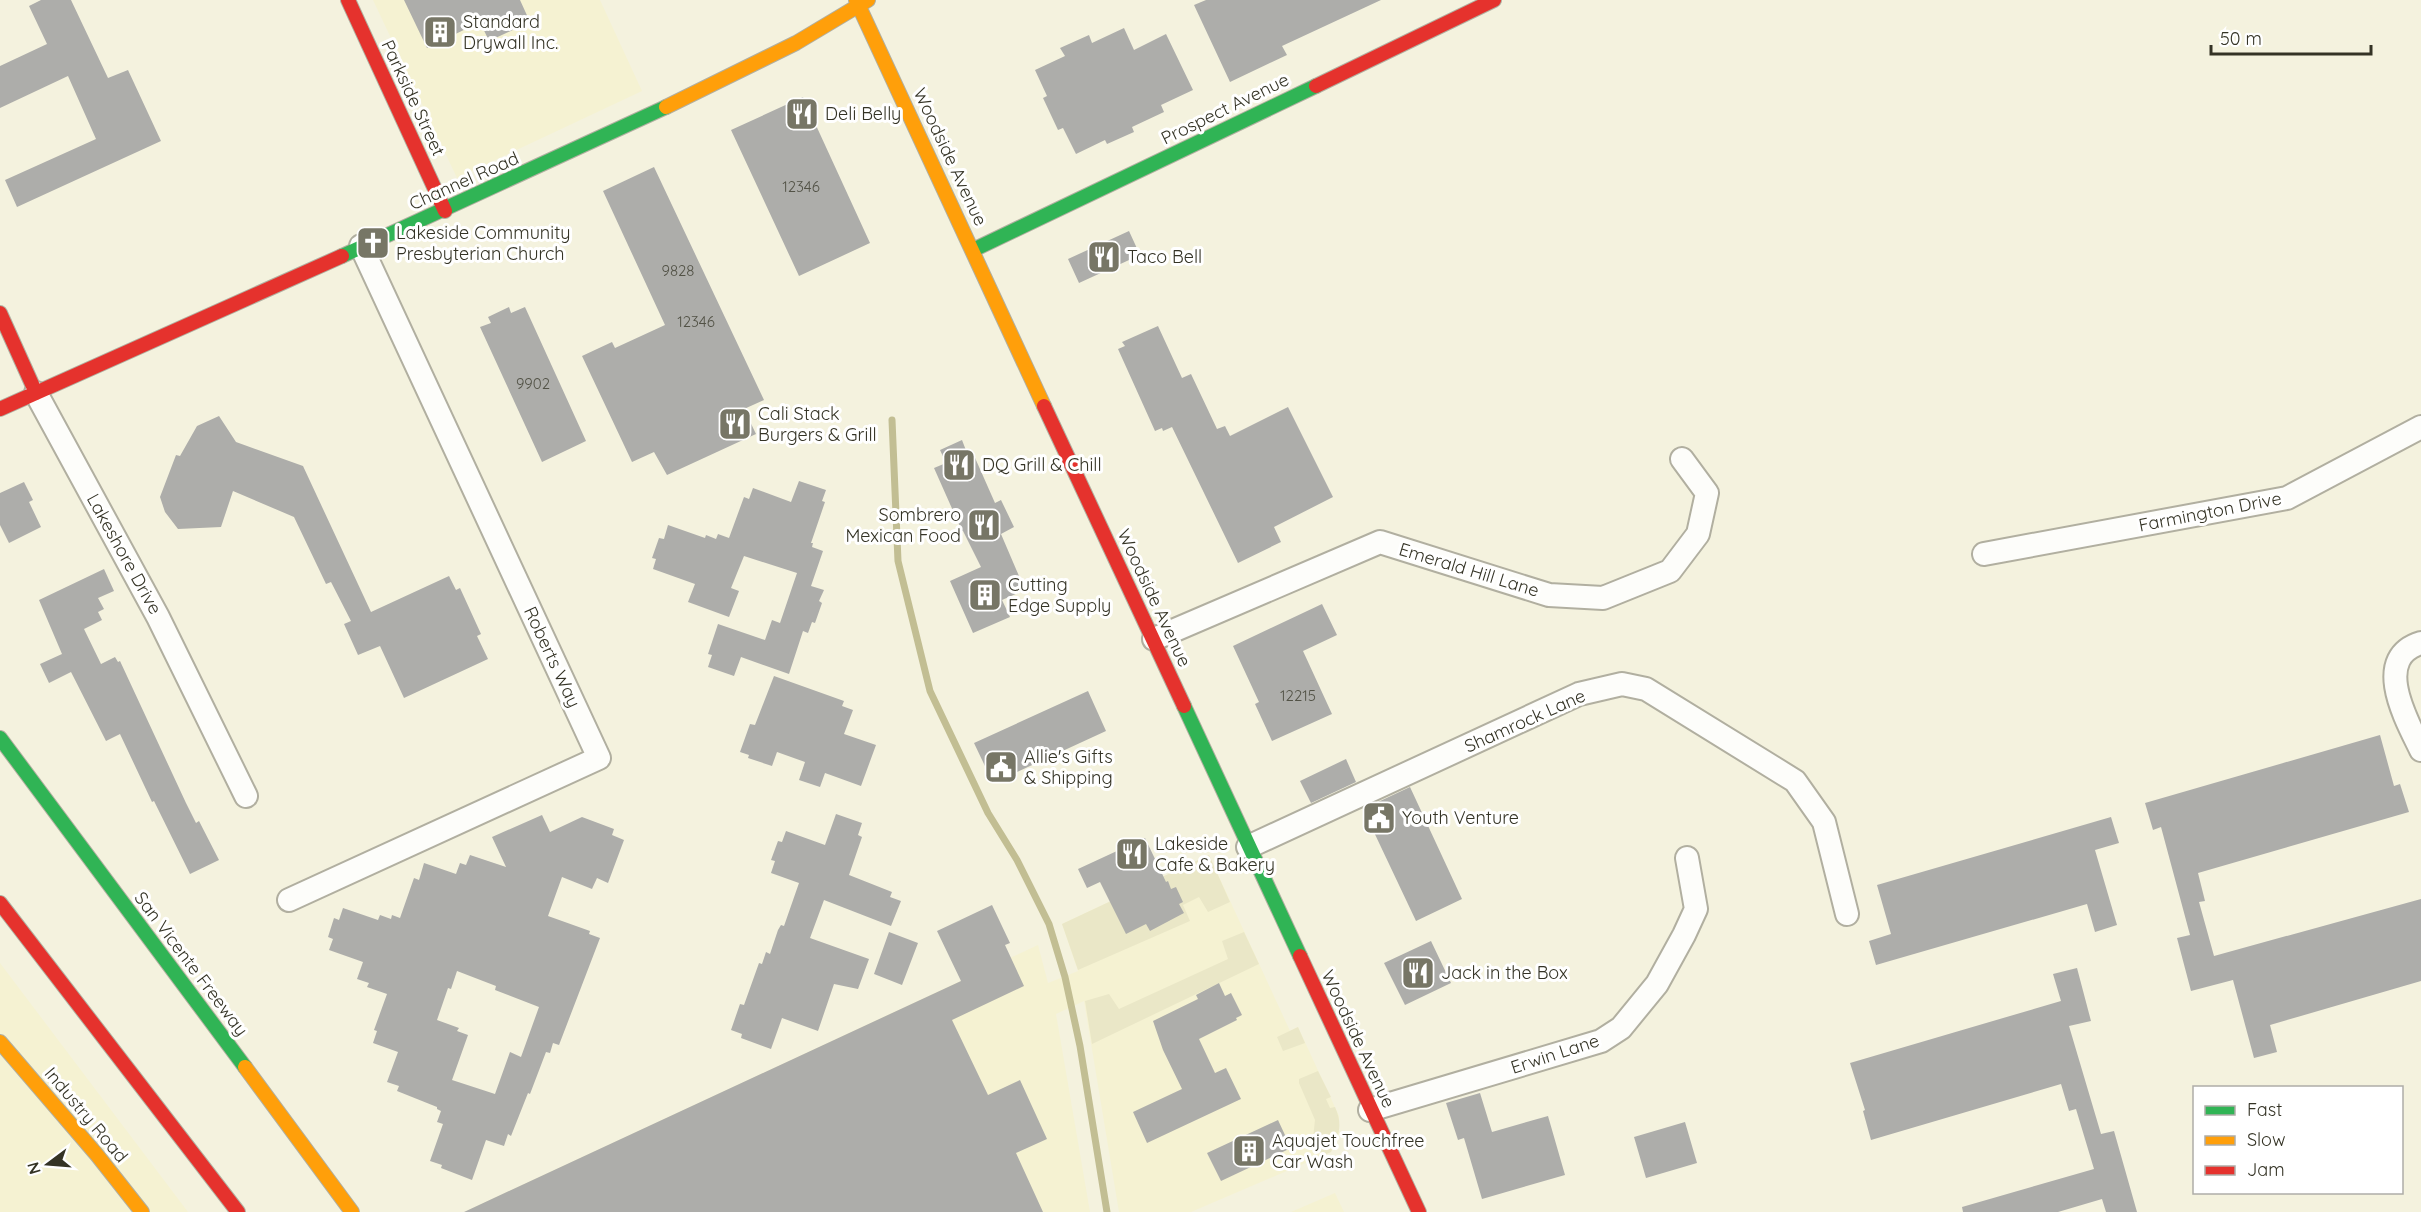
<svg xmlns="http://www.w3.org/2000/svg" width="2421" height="1212" font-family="Quicksand,sans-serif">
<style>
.built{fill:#f5f2d2}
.green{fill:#eae7c7}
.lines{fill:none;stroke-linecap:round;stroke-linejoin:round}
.stream{stroke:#c2be93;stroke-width:7}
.building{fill:#adadaa;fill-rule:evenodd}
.street-casing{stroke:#b1afa0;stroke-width:26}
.fast-casing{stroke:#b1afa0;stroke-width:16}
.slow-casing{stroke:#b1afa0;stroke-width:16}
.jam-casing{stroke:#b1afa0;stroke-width:16}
.street{stroke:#fdfdfa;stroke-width:22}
.fast{stroke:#30b455;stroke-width:14}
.slow{stroke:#ff9f0a;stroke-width:14}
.jam{stroke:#e5322d;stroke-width:14}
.labels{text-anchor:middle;stroke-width:6;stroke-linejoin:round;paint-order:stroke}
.number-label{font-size:15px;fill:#525246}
.poi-label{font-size:18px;fill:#343325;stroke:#fff;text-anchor:start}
.street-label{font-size:18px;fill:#343325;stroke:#fff}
</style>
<rect width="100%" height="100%" fill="#f4f2de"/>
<path class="built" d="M373 0H600L642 91 457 178Z
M1209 855 1290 1031 1298 1027 1339 1116V1136L1331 1152 1191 1212H1119L1084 1001 1056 1014 1090 1212H464L1038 945 1048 983 1078 971 1062 924Z
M0 963 188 1212H0Z
M1335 1193 1344 1212H1291Z"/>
<path class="green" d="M1209 855 1230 902 1208 912 1199 897 1183 905 1190 921 1078 970 1062 924Z
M1244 932 1259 964 1092 1044 1085 1001 1109 994 1119 1009 1228 959 1222 941Z
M1298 1027 1305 1043 1283 1051 1277 1037Z
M1318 1071 1331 1097 1326 1099 1330 1108 1335 1107C1343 1125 1339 1135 1331 1152L1322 1156 1313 1138 1315 1120 1299 1083V1079Z"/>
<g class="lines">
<path class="stream" d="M892 420 898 561 930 691 988 813 1017 860 1049 924 1065 977 1080 1046 1107 1212"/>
</g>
<path class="building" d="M41 0H71L108 78 128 70 161 141 17 207 5 180 96 139 68 76 0 108V66L47 44 29 6Z
M404 0H520L530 22 489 41 480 22 427 48Z
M1206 0H1381L1282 46 1287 55 1230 82 1194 5Z
M1124 28 1134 50 1166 34 1193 90 1161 105 1164 112 1132 127 1134 132 1107 144 1105 140 1076 154 1063 128 1058 130 1043 98 1047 96 1035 70 1065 56 1060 48 1089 35 1092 43Z
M803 97 870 243 799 276 731 130Z
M654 167 764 400 744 409 756 434 667 475 654 452 632 462 582 356 612 342 615 348 665 325 603 191Z
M1129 231 1140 255 1079 283 1068 259Z
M509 307 511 313 525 307 586 441 542 462 480 327 491 323 488 317Z
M1158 326 1182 378 1191 374 1217 429 1225 426 1230 436 1288 407 1333 497 1274 527 1281 542 1238 563 1172 427 1163 431 1162 428 1155 431 1118 349 1125 346 1122 342Z
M219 416 236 442 303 466 371 612 449 576 456 590 460 588 481 634 477 636 488 659 404 698 380 646 358 655 344 624 351 621 331 582 326 584 294 517 233 491 221 527 178 529 165 512 160 497 176 455 180 456 197 426Z
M962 440 967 453 972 451 995 503 1001 500 1014 527 1001 534 1025 590 1002 600 1010 617 973 633 950 581 981 567 963 531H962L934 468 946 463 940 450Z
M799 481 826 490 822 501 825 502 811 543H813L812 547 823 551 811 586 824 590 819 601 822 603 815 623 812 622 808 633 803 631 789 674 741 657 734 676 708 667 712 655 708 654 718 624 765 640 772 620 780 623 797 573 744 556 731 588 739 591 729 617 688 602 695 584 653 569 656 559 652 558 659 538 664 539 668 525 705 538 706 535 716 539 718 534 729 538 744 497 749 499 753 488 791 502Z
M24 482 33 500 29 502 41 527 9 543 0 525V493Z
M104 569 114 591 98 598 104 609 98 612 102 620 84 629 101 664 115 657 118 662 120 661 186 803 196 823 199 821 219 860 190 874 154 801 152 802 120 734 106 741 71 672 49 683 40 664 62 654 39 600Z
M1322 604 1337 635 1303 651 1332 714 1272 741 1255 704 1259 702 1233 646Z
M774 676 844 701 842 706 853 710 844 734 876 745 861 786 825 773 820 787 799 780 805 762 777 752 772 766 748 758 749 755 740 752 750 724 755 725Z
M1088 691 1106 731 993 783 974 743Z
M2380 735 2394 786 2400 784 2409 812 2198 873 2205 901 2199 902 2214 956 2421 899V981L2270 1025 2277 1052 2254 1058 2233 980 2191 991 2177 938 2190 935 2161 827 2153 830 2145 803Z
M1346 759 1356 782 1311 803 1300 781Z
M1410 787 1462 899 1416 921 1363 809Z
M836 814 862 823 858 835 862 837 849 875 892 892 890 897 901 901 891 926 824 900 810 938 869 959 858 989 834 984 818 1031 782 1018 771 1049 741 1038 742 1034 731 1030 740 1004 744 1005 759 963 762 964 766 952 770 954 778 930 781 925 784 926 799 883 771 873 775 861 771 860 778 841 782 842 786 831 825 845Z
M542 815 550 832 582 817 614 829 612 835 624 840 608 883 597 878 592 889 562 877 548 916 590 931 589 934 600 938 559 1045 553 1043 550 1053 546 1052 530 1094 528 1093 511 1136 508 1134 504 1146 486 1140 472 1180 441 1168 442 1165 430 1161 443 1124 437 1122 441 1111 437 1109V1107L397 1091 399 1086 387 1082 398 1052 373 1043 377 1031 374 1030 387 994 367 987 369 983 357 979 363 962 329 950 333 939 328 937 334 918 339 920 343 908 378 920 380 915 391 919 392 915 400 918 414 878 419 880 424 863 456 874 460 863 466 865 470 855 506 867 492 837ZM457 971 496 986 495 990 539 1007 521 1057 510 1052 495 1094 452 1080 468 1035 457 1031 459 1028 437 1020 448 988 451 989Z
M2111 817 2119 843 2095 850 2117 925 2095 932 2087 904 1876 965 1869 941 1891 934 1877 885Z
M1145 838 1166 882 1168 881 1171 889 1176 887 1183 902 1179 904 1184 913 1150 931 1146 924 1126 934 1100 882 1087 888 1078 869Z
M992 905 1010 943 1005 945 1024 986 952 1020 988 1095 1020 1080 1047 1139 1016 1153 1043 1212H464L961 981 937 931Z
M889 932 918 943 902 985 874 974Z
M1431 941 1451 983 1405 1005 1384 963Z
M2077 968 2091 1021 2069 1026 2101 1134 2114 1131 2137 1212H2106L2102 1199 2058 1212H1963L1962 1207 2094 1169 2076 1109 2069 1111 2061 1084 1871 1140 1863 1111 1865 1110 1850 1063 2061 1001 2053 974Z
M1219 983 1225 996 1231 993 1242 1015 1236 1018 1237 1020 1199 1039 1215 1073 1226 1068 1241 1099 1147 1143 1133 1112 1182 1089 1163 1050 1153 1021 1198 999 1196 995Z
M1480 1093 1492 1132 1548 1116 1565 1175 1482 1199 1464 1138 1458 1140 1446 1103Z
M1278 1120 1291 1148 1221 1181 1207 1153Z
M1685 1122 1697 1163 1646 1178 1634 1137Z"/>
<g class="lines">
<g class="street-casing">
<path id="street" d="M36 393 158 617 246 796
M1984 554 2287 498 2421 427
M1154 639 1380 542 1549 595 1603 598 1670 571 1698 534 1707 493 1682 459
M2421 643C2371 658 2407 721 2421 750
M1248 847 1579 694 1622 684 1646 689 1795 781 1824 822 1847 914
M289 900 599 758 361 246
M1370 1110 1601 1041 1621 1028 1657 984 1684 935 1696 909 1687 858"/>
</g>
<g class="fast-casing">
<path id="fast" d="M973 250 1316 86
M342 256 666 107
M1184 706 1300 956
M0 738 245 1067"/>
</g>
<g class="slow-casing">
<path id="slow" d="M856 0 1044 406
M666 107 796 43 868 0
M0 1042 97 1155 142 1212
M245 1067 352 1212"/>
</g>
<g class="jam-casing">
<path id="jam" d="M348 0 445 211
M1316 86 1494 0
M0 313 36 393
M1044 406 1184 706
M0 409 342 256
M0 903 238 1212
M1300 956 1419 1212"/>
</g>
<use href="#street" class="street"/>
<use href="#fast" class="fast"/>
<use href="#slow" class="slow"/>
<use href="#jam" class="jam"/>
</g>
<defs>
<g id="building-square" transform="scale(1.725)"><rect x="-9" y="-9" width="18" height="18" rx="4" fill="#777666" stroke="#fff"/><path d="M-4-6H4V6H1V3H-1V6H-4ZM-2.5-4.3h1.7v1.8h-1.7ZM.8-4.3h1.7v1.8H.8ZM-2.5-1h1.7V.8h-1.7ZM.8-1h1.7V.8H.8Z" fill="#fff"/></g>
<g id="restaurant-square" transform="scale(1.725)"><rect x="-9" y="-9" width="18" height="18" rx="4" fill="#777666" stroke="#fff"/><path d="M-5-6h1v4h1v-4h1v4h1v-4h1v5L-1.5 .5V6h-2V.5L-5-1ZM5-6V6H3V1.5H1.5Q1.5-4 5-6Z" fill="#fff"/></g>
<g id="church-square" transform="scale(1.725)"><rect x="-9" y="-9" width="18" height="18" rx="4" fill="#777666" stroke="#fff"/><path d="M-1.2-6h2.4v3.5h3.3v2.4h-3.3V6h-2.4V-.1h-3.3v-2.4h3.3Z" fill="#fff"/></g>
<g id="civic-square" transform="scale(1.725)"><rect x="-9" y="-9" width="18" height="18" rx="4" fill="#777666" stroke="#fff"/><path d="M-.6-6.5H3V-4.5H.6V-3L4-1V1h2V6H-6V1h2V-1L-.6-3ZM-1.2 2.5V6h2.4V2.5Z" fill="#fff"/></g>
</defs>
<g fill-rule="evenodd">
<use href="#building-square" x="440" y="32"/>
<use href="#restaurant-square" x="802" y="114"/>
<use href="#church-square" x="373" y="243"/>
<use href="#restaurant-square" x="1104" y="257"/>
<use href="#restaurant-square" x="735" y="424"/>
<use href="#restaurant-square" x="959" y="465"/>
<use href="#restaurant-square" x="984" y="525"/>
<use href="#building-square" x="985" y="595"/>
<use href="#civic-square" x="1001" y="767"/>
<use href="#civic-square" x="1379" y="818"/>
<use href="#restaurant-square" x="1132" y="854"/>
<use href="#restaurant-square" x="1418" y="973"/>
<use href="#building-square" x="1249" y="1151"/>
</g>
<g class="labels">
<g class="number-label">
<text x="801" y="192">12346</text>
<text x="678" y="276">9828</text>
<text x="696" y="327">12346</text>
<text x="533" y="389">9902</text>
<text x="1298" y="701">12215</text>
</g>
<g class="poi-label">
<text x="463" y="28">Standard<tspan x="463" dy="21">Drywall Inc.</tspan></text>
<text x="825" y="120">Deli Belly</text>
<text x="396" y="239">Lakeside Community<tspan x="396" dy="21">Presbyterian Church</tspan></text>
<text x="1127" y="263">Taco Bell</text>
<text x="758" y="420">Cali Stack<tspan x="758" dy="21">Burgers &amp; Grill</tspan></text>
<text x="982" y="471">DQ Grill &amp; Chill</text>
<text x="961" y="521" text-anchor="end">Sombrero<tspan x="961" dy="21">Mexican Food</tspan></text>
<text x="1008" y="591">Cutting<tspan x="1008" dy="21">Edge Supply</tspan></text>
<text x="1024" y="763">Allie's Gifts<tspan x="1024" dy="21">&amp; Shipping</tspan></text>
<text x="1402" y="824">Youth Venture</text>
<text x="1155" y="850">Lakeside<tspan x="1155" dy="21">Cafe &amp; Bakery</tspan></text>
<text x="1441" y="979">Jack in the Box</text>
<text x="1272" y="1147">Aquajet Touchfree<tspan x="1272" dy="21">Car Wash</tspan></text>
</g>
<g class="street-label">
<text transform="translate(413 98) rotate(65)" y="6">Parkside Street</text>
<text transform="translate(1225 109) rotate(-26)" y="6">Prospect Avenue</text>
<text transform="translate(950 157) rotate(65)" y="6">Woodside Avenue</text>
<text transform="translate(464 181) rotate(-24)" y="6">Channel Road</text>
<text transform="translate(2210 512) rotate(-11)" y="6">Farmington Drive</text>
<text transform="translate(124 554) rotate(61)" y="6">Lakeshore Drive</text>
<text transform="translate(1469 570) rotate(17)" y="6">Emerald Hill Lane</text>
<text transform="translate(1154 598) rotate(65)" y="6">Woodside Avenue</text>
<text transform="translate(552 657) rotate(65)" y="6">Roberts Way</text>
<text transform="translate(1525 721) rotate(-24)" y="6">Shamrock Lane</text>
<text transform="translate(191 964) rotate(53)" y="6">San Vicente Freeway</text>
<text transform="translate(1358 1039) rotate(65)" y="6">Woodside Avenue</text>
<text transform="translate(1555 1054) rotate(-18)" y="6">Erwin Lane</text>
<text transform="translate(86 1115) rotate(50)" y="6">Industry Road</text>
</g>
</g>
<rect x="2193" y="1086" width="210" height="108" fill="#ffffff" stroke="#aeada8" stroke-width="1.5"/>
<rect x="2205" y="1106" width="30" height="9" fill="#30b455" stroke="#aeada8" stroke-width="1.5"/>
<text x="2247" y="1116" font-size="18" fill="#343325">Fast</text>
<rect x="2205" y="1136" width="30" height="9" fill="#ff9f0a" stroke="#aeada8" stroke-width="1.5"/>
<text x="2247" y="1146" font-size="18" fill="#343325">Slow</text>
<rect x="2205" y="1166" width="30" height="9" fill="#e5322d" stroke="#aeada8" stroke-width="1.5"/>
<text x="2247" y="1176" font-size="18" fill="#343325">Jam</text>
<g transform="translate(48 1164) rotate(254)" stroke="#ffffff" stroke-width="4.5" paint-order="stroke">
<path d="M0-4.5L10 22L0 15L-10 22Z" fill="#343325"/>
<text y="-9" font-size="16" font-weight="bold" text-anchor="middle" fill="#343325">N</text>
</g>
<path d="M2211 45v9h160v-9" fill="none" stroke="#343325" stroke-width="3"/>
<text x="2220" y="45" font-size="18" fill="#343325" stroke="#ffffff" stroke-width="4.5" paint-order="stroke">50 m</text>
</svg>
